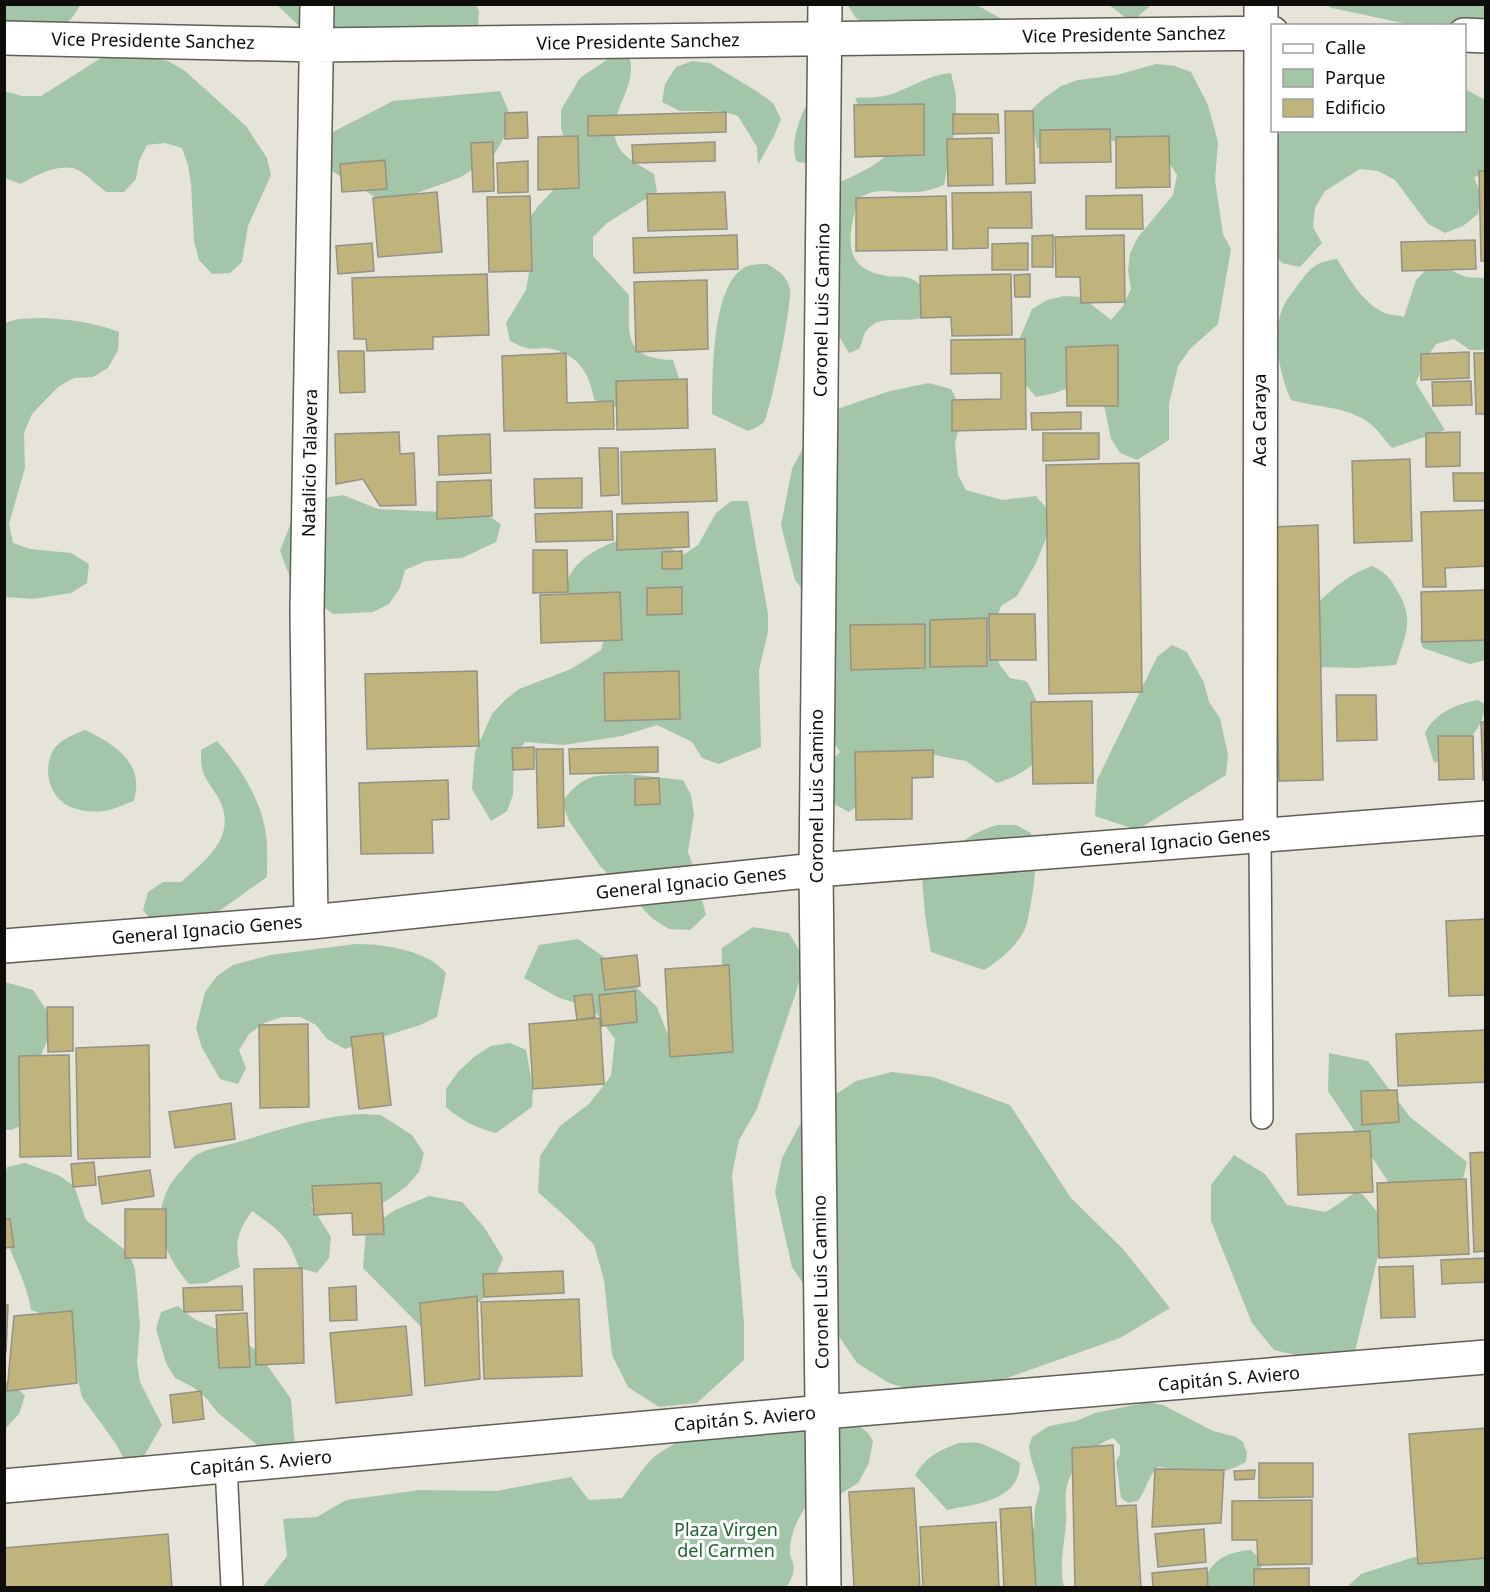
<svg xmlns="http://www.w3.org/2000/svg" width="1490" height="1592" font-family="'Noto Sans',sans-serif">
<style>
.green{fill:#a4c6a8}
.building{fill:#c0b37c;stroke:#949287;stroke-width:1.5}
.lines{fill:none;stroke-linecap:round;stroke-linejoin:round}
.lane-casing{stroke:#605e55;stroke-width:24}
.street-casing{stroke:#605e55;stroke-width:36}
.lane{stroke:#fff;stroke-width:21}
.street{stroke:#fff;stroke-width:33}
.labels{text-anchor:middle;stroke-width:6;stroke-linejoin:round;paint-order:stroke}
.street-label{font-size:18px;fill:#0e0d09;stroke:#fff}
.park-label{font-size:18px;fill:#1e6230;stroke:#fff}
</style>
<rect width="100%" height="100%" fill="#e6e4d8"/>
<path class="green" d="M5 5H80C65 37 35 35 5 39Z
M277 5H476L479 11 478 30 313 39Z
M848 5H977L1007 22 868 29 855 17Z
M1109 5H1148L1149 7 1135 19 1125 17Z
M1326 5H1485V33L1464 26 1412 25 1332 8Z
M624 48C626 53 631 60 631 65 633 96 599 124 623 153 631 161 644 168 654 174L657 192 607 223 593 237V256L629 295C629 336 623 358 673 360L679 378 627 403 609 409 594 399C589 371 576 352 546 348 540 348 533 350 527 348 521 347 515 343 510 341L506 323 526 290 529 273 523 238 528 220 539 205 564 179 572 163 561 128V110L580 78Z
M109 53 149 57 168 61 184 70 246 126 267 158 271 175 248 226 242 262 230 273 212 274 199 260 194 241 191 184 188 165 182 148 165 143 147 145 139 161 136 179 124 192H106C97 185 89 177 80 171 63 161 35 175 21 184L7 179 4 176V91L22 96H41Z
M692 61 710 63 758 92 773 103 781 119 774 136 758 165 757 147 738 116 720 111H680L662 102 665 84 676 67Z
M1156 64 1175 66 1191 72 1208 105 1218 142 1215 180 1223 234 1231 249 1218 324 1190 349 1178 366 1169 404V440L1137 460 1120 453 1111 439 1103 400 1073 386 1055 393 1036 397 1024 383 1017 345 1032 309 1047 300 1064 296 1082 297 1111 320 1123 306 1131 289 1128 271 1130 253 1138 237 1173 195 1177 175 1166 158 1133 139 1037 148 1030 111 1044 98 1061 86 1078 80 1117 75Z
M951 73 956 95V124L944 185C934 189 925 192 915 192 894 194 878 185 858 199 849 235 839 268 887 276 893 277 900 276 906 277 915 279 923 287 930 292V314C909 327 881 311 866 331 863 335 862 344 859 349L849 353 829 320 836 184C856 175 877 166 892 150L859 107 855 98C864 97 875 98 884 96 907 91 926 75 951 73Z
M1465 89 1485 100V171L1474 178 1481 194 1478 214 1463 226 1445 233 1428 224 1395 180 1378 171 1360 169 1325 191 1315 208 1313 227 1322 243 1300 267 1282 263 1271 249 1266 149 1282 131 1464 130Z
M500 91 513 122 494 155 461 177 387 204 330 170 331 133 393 101Z
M813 92 825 165 797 162C788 142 803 110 813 92Z
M1337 259C1349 278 1362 303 1385 313 1390 315 1398 315 1404 317L1416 280 1430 266 1448 269 1466 277 1485 278V350H1470L1454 339 1436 344 1423 364 1416 383 1445 430 1392 448C1384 439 1375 426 1365 420 1342 406 1315 407 1291 400 1279 374 1271 332 1284 305 1287 299 1293 292 1297 286 1311 268 1314 262 1337 259Z
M767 264C778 270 788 276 790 290 792 304 771 410 764 422 760 426 753 429 748 431L712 414C713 380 710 280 748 266 754 264 761 264 767 264Z
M41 318C69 319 93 322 119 332L118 350 108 368 93 377 74 378 58 387 32 414 24 433 25 468 9 524 13 543 30 549 71 553 89 564 87 583 71 593 33 599 5 597V323L18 319Z
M929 383 951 389 959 404 960 424 955 443 958 475 966 490 1002 500 1036 496 1048 510 1050 529 1036 563 1017 596 1001 606 995 624V644L999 664 1010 678 1026 681C1034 692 1037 702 1041 715 1051 756 1033 771 997 783L966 761 923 753 881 790 849 812 832 803 827 765 840 752 830 737 828 622 795 580 781 525 792 469 817 421 834 410 890 391Z
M343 495 378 509 485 514 501 524 496 542 462 558 426 561 405 570 400 588 389 604 373 612 333 614 293 585 280 551 295 512 307 501Z
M731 501H748L768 614V632L759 670 761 747 719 764 702 758 692 742 657 725 622 736 564 745 525 742 514 758 513 795 507 811 491 821 472 789 475 752 492 714 505 700 519 689 571 669 601 650 606 632 576 609 566 593C567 587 567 580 570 575 580 553 627 531 650 538 661 541 672 550 683 555L698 545 716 513Z
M1372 566C1388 574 1390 578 1398 592 1415 621 1405 635 1396 665L1356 668 1317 667 1294 627C1319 602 1339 578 1372 566Z
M1485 623V660L1470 664 1423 648 1420 639 1422 630Z
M1172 645 1187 652 1204 683 1209 702 1220 718 1228 755 1226 775 1137 830 1095 816 1097 780 1157 657Z
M1478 700 1485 704C1485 731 1457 753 1434 763L1425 733C1435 713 1456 704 1478 700Z
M85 730C105 739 135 756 136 782 137 788 135 795 134 801 124 804 114 810 103 811 90 813 69 810 60 800 47 788 44 764 54 749 61 739 75 734 85 730Z
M217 741C240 766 262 801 266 835 268 849 267 863 267 877L204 922 166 939 143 910 148 892 163 882H181C205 861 237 837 220 801 215 791 205 780 202 769 201 763 201 756 201 750Z
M627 774 683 780 691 795 694 814 688 852 694 868 706 915 690 930 669 929 653 919 600 866 569 821 562 802C584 773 593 776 627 774Z
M997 825H1016L1031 833C1038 858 1035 878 1031 903 1029 912 1028 923 1024 931 1015 948 1000 960 984 970L931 952 925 915 922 878C944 855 965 834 997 825Z
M753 927 789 933 806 962 757 1109 739 1140 732 1175 744 1324V1360L697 1403 659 1407 628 1387 612 1355 604 1280 594 1245 567 1218 538 1192 540 1156 560 1126 589 1104 611 1076 615 1039 593 1009 557 997 524 978 539 945 578 939 607 959 657 1007 670 1040 721 1023 722 948Z
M356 944C380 944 410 948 432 961 437 964 442 969 446 973L437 1017 420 1025 345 1049 327 1039 316 1025 300 1017H282L264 1023 249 1034 239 1050 246 1068 238 1084 220 1079 202 1048 196 1028 205 992 217 976 233 965 270 955Z
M5 982 33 990 53 1020 48 1039 41 1055 47 1091 28 1123 11 1130H5Z
M510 1043 526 1050 533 1088 532 1107 496 1133C476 1128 462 1121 446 1107V1089L458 1072 475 1056 491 1046Z
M1329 1053 1368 1061 1410 1117 1467 1162 1459 1196 1401 1201 1328 1091Z
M892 1072 933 1077 1010 1105 1071 1198 1123 1249 1170 1308 1120 1338 961 1394H925L889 1383 857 1363 792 1267 775 1192 782 1158 799 1126 824 1102 856 1081Z
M362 1114 381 1115 412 1135 424 1153 419 1172 407 1186 375 1209 320 1190 311 1205 331 1237 329 1258 317 1273 299 1268C288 1235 279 1230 252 1211 238 1232 234 1241 240 1267L207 1283 189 1284C159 1250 147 1205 182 1170 186 1165 192 1157 198 1154 209 1148 225 1146 238 1142 279 1130 319 1116 362 1114Z
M1234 1155 1265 1174 1287 1205 1326 1212 1359 1190 1383 1219 1378 1256 1351 1368 1274 1350 1252 1323 1211 1221V1185Z
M25 1163 60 1176 74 1186 86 1220 129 1253 135 1269 140 1325 137 1363 140 1382 162 1425 133 1475 116 1444 82 1397 78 1380 74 1343 65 1328 49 1316 31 1310C27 1285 16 1266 8 1243 4 1230 3 1180 7 1167Z
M429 1196 462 1202 484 1227 503 1258 489 1293 463 1317 429 1335 363 1268 366 1230 395 1210Z
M178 1306 194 1319 244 1341 258 1352 291 1399 295 1447 261 1448 218 1413 207 1399 193 1387 175 1378 166 1363 156 1329 161 1312Z
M5 1382H11L25 1396 19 1414 5 1429Z
M1144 1403H1153L1163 1405 1213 1431 1236 1437 1243 1442 1247 1453 1246 1462C1232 1470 1215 1475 1199 1474 1185 1473 1171 1467 1157 1467 1148 1478 1146 1490 1138 1501L1128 1503 1121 1498 1116 1462 1120 1454V1445L1113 1438C1093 1445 1071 1466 1067 1486 1064 1498 1067 1511 1066 1523 1064 1546 1059 1565 1064 1587L1025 1588 1027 1548 1034 1527 1035 1508 1040 1488 1030 1455 1029 1446 1032 1437 1049 1426 1076 1421 1095 1413Z
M829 1417 861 1427 868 1433 873 1441 869 1463 858 1483 850 1488 825 1503 810 1501C799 1515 790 1533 790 1551 790 1556 790 1554 792 1560 796 1570 792 1579 786 1587L262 1588 287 1556 283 1519 317 1517 346 1500 420 1490 496 1491 571 1477 589 1500 622 1498 646 1465 655 1456 680 1440Z
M959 1443C965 1443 973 1442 979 1443 986 1445 1016 1459 1020 1463 1020 1501 975 1504 947 1510L915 1475C926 1457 939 1450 959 1443Z
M1251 1550 1262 1562 1259 1581 1255 1587 1200 1588C1212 1560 1222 1553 1251 1550Z
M1485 1554V1587H1347L1361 1574 1414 1557 1448 1559Z"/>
<path class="building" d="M924 104V155L855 157 854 105Z
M1005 111H1033L1035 183 1006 184Z
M527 112 528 138 505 139V113Z
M726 112V132L588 136V116Z
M953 114H998L999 133 953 134Z
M1110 129 1111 162 1040 163V130Z
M578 136 579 188 538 190V137Z
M1169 136 1170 187 1116 188V137Z
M992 138 993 185 948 186 947 139Z
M493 142 494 191 473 192 471 143Z
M715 142V161L633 163 632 145Z
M385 160 387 189 342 192 340 164Z
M528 161V192L498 193 497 163Z
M1479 171H1486V261H1481Z
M437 192 442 252 378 257 373 198Z
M725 192 727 229 648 231 647 194Z
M1031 192 1032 228H988V248L953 249 952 193Z
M1142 195 1143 229H1086V196Z
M530 196 532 271 489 272 487 197Z
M946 196 947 250 856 251V198Z
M737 235 738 269 634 273 633 238Z
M1053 235V267H1032V236Z
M1124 235 1125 302 1081 303 1080 277H1056L1055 237Z
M1475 240 1476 269 1402 271 1401 242Z
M372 243 374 271 338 274 336 246Z
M1028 243V270H992V244Z
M487 274 489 335 433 337V349L367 351 366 339H354L352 278Z
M1011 274 1012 335 952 336 951 317 921 318 920 276Z
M1030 274V297H1015L1014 275Z
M707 280 708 349 636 352 634 282Z
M1025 339 1026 429 952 431V400L1001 399V373L951 374V340Z
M1118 345V406H1067L1066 347Z
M338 351H364L365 392 340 393Z
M1469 352V378L1421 380V354Z
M566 353 567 403 613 401 614 429 504 431 502 356Z
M1474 353H1486V414H1476Z
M687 379 688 428 617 430 616 381Z
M1471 381 1472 405 1433 406 1432 382Z
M1081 412V429L1032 430 1031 413Z
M399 432 400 454 414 453 416 505 380 506 363 479 336 484 335 434Z
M1460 432V466L1426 467V433Z
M1043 433H1099V459L1043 461Z
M490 434 491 473 439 475 438 436Z
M599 448H618L619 495 601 496Z
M715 449 717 501 622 504 621 452Z
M1410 459 1412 541 1354 543 1352 461Z
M1139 463 1142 692 1049 694 1046 465Z
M1453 473H1486V501H1454Z
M582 478V508H535L534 479Z
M491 480 492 516 437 519V482Z
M1486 510V566L1445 568 1446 587H1423L1421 512Z
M612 511 613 540 536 542 535 514Z
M688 512 689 547 617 550V514Z
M1318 525 1323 780 1279 781 1273 527Z
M533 550H567L568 592 533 593Z
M682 551V569H662V552Z
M682 587V614L647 615V588Z
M1486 590V640L1422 642 1421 592Z
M620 592 622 640 541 643 540 595Z
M989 614H1035L1036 660H990Z
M987 618V666L930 667V620Z
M925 624V668L851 670 850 625Z
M477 671 479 746 367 749 365 674Z
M679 671 680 719 605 721 604 673Z
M1336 695H1376L1377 740 1337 741Z
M1092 701 1093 783 1033 784 1031 702Z
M1481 722H1486V780H1483Z
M1438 736H1473L1474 779 1439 780Z
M534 747V769L513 770 512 748Z
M658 747V772L570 774 569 749Z
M536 749H563L564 826 538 828Z
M933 750V777L912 778V819L856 820 855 752Z
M659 778 660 804 635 805V779Z
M448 780 449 819 432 820 433 853 361 854 359 783Z
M1486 919V995L1449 996 1446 921Z
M637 955 640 986 605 990 601 959Z
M729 965 733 1052 670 1057 665 969Z
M635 991 637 1022 602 1026 599 995Z
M592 994 595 1017 577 1020 574 996Z
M47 1007H73V1051L48 1052Z
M600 1018 604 1084 533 1089 529 1024Z
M308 1024 309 1107 260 1108 259 1025Z
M1486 1030V1082L1398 1086 1396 1034Z
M383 1033 391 1105 359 1109 351 1037Z
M149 1045 150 1157 78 1159 76 1048Z
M69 1055 71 1156 20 1157 19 1056Z
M1397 1090 1399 1122 1362 1125 1361 1091Z
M231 1103 235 1139 175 1148 169 1112Z
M1370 1131 1373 1192 1298 1195 1296 1134Z
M1486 1152V1251L1474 1252 1470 1153Z
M94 1162 96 1185 73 1187 71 1164Z
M150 1170 154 1196 102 1204 98 1177Z
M1466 1179 1469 1254 1379 1258 1377 1183Z
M381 1183 384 1234 353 1235 352 1213 314 1215 312 1186Z
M125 1209H166V1258H125Z
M4 1219H10L14 1247 4 1248Z
M1486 1258V1282L1442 1284 1441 1260Z
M1413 1266 1415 1317 1381 1318 1379 1267Z
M302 1268 304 1363 256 1365 254 1269Z
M563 1271 564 1293 484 1297 483 1274Z
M242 1286 243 1310 184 1312 183 1288Z
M356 1286 357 1320 330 1321 329 1288Z
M477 1296 480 1379 425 1386 420 1303Z
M579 1299 582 1376 484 1379 481 1302Z
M4 1305H8L6 1352H4Z
M72 1311 77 1383 7 1391 14 1316Z
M247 1313 250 1367 219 1368 216 1315Z
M406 1326 412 1395 336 1403 330 1333Z
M201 1391 204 1419 173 1423 170 1395Z
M1486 1428V1558L1418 1564 1409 1434Z
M1113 1445 1116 1506 1136 1505 1141 1588H1075L1072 1448Z
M1259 1463H1313V1497L1259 1498Z
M1155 1469 1224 1470 1221 1523 1152 1527Z
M1255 1470 1254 1479 1235 1480 1234 1471Z
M914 1488 920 1588H854L849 1492Z
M1312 1500V1564L1258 1565 1257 1540H1232V1501Z
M1031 1507 1036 1588H1004L1000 1509Z
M996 1522 999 1588H923L920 1527Z
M1204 1529 1206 1562 1158 1567 1155 1534Z
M168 1534 172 1588H4V1548Z
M1207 1568 1208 1588H1153L1152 1573Z
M1309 1568V1587L1254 1588V1569Z"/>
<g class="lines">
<g class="lane-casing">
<path id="lane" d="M1260 835 1262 1118
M226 1466 232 1588"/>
</g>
<g class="street-casing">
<path id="street" d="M1464 35 1486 36
M4 38 317 45 1272 33
M1260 835 1261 4
M311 922 307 611 317 4
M4 946 311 922 816 870 1486 818
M4 1486 823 1412 1486 1357
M824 1588 816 870 825 4"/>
</g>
<use href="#lane" class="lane"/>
<use href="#street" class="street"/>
</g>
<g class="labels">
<g class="street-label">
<text transform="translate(1124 35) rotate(-1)" y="6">Vice Presidente Sanchez</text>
<text transform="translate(153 41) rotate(1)" y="6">Vice Presidente Sanchez</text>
<text transform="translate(638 42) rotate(-1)" y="6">Vice Presidente Sanchez</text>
<text transform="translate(822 310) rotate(-89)" y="6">Coronel Luis Camino</text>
<text transform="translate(1260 420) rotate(-90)" y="6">Aca Caraya</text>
<text transform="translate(310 463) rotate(-89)" y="6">Natalicio Talavera</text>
<text transform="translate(817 796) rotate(-90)" y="6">Coronel Luis Camino</text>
<text transform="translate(1175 842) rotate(-5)" y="6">General Ignacio Genes</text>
<text transform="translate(691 883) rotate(-6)" y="6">General Ignacio Genes</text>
<text transform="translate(207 930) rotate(-5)" y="6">General Ignacio Genes</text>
<text transform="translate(821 1282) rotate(-91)" y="6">Coronel Luis Camino</text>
<text transform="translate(1229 1379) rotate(-5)" y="6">Capitán S. Aviero</text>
<text transform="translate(745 1419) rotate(-5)" y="6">Capitán S. Aviero</text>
<text transform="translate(261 1463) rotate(-5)" y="6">Capitán S. Aviero</text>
</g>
<g class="park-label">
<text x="726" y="1536">Plaza Virgen<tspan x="726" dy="21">del Carmen</tspan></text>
</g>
</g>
<rect width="1490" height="1592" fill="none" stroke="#0e0d09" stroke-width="12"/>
<rect x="1271" y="24" width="195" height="108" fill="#ffffff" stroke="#9f9e9d" stroke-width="1.5"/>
<rect x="1283" y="44" width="30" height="9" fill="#ffffff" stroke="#9f9e9d" stroke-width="1.5"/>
<text x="1325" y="54" font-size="18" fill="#0e0d09">Calle</text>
<rect x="1283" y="69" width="30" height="18" fill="#a4c6a8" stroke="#9f9e9d" stroke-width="1.5"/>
<text x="1325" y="84" font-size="18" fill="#0e0d09">Parque</text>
<rect x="1283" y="99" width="30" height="18" fill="#c0b37c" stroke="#9f9e9d" stroke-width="1.5"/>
<text x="1325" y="114" font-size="18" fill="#0e0d09">Edificio</text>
</svg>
